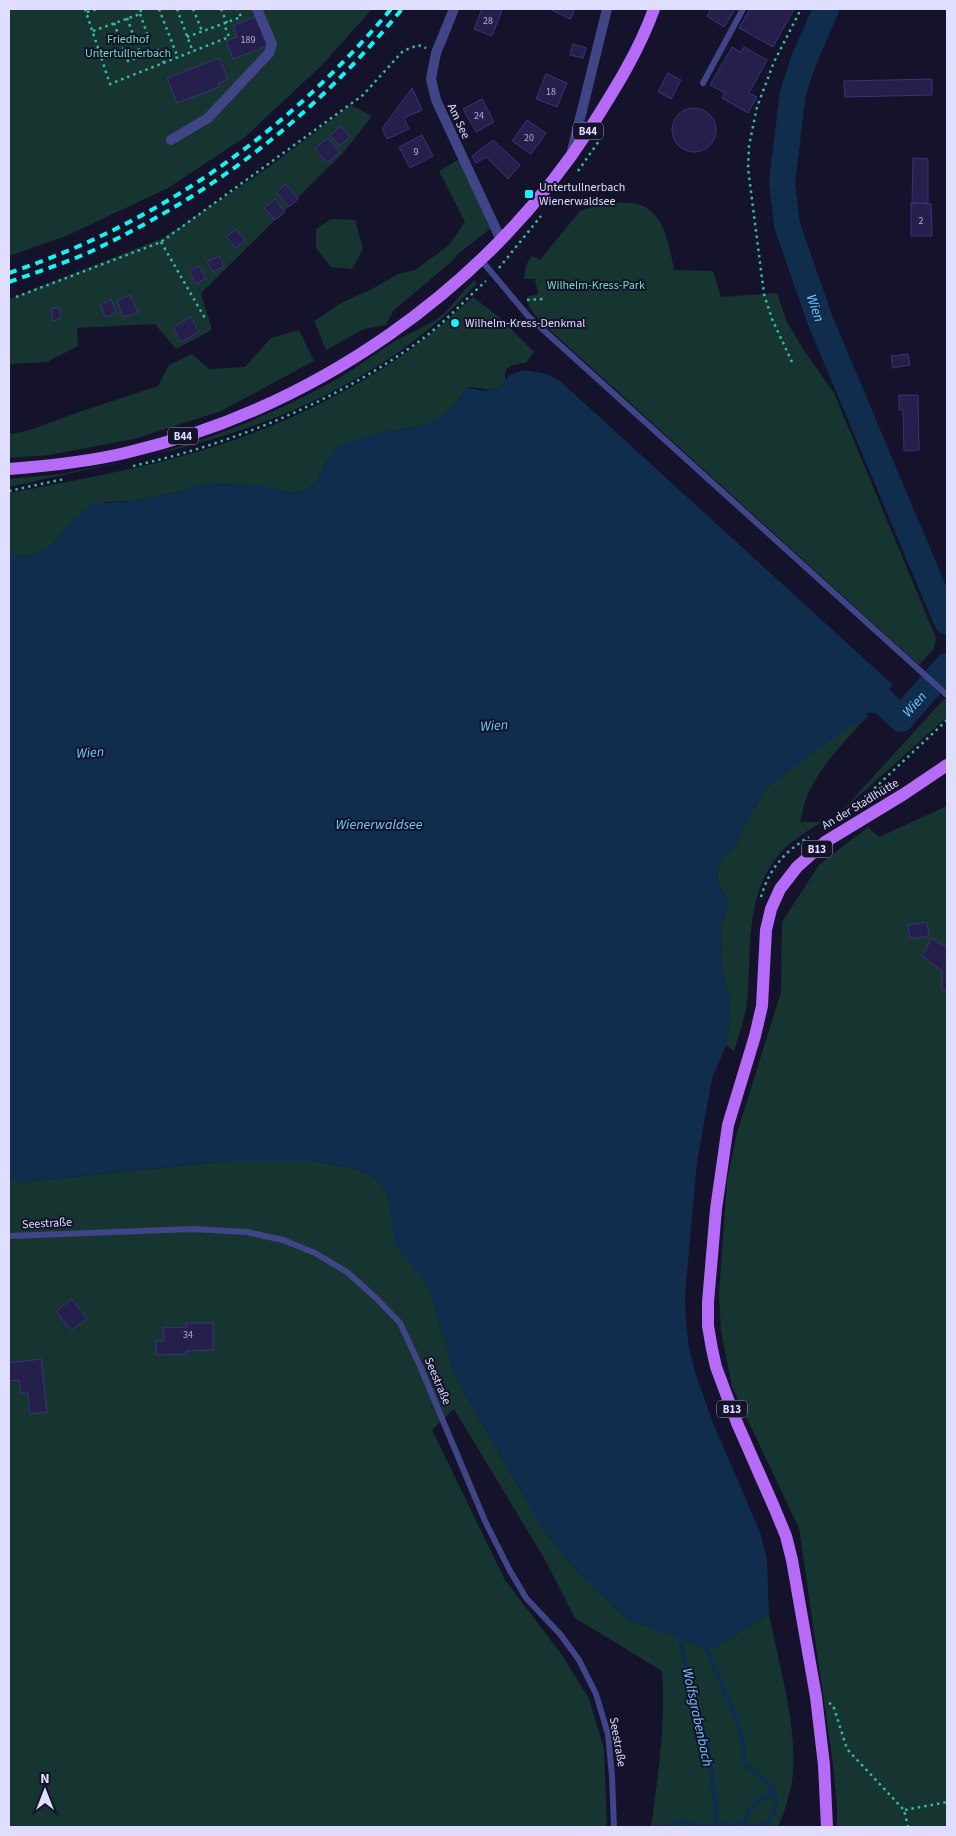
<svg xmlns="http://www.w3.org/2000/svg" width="956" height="1836" font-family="'Source Sans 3',sans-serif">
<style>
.green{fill:#163531}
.water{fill:#102d4d}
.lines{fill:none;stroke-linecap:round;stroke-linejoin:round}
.stream{stroke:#102d4d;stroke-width:4.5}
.river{stroke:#102d4d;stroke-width:26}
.building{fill:#24204b;stroke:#393376}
.path{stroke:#37b9a4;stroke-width:2.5;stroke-dasharray:2.5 4;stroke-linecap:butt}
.service{stroke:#404588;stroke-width:6}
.minor{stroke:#404588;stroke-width:10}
.primary{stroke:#b56bf8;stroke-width:12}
.rail{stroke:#14f4f3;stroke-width:4;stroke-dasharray:8 6;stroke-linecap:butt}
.poi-dot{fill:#14f4f3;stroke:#14132b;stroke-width:2}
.labels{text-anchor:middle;stroke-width:4;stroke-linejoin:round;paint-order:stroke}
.number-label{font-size:10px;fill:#b0aed1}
.shield{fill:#14132b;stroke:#a2a1bf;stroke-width:1}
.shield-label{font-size:11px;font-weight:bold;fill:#dfdefe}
.park-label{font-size:12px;fill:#6cdcb4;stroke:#14132b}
.street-label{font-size:12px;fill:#dfdefe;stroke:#14132b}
.poi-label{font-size:12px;fill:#dfdefe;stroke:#14132b;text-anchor:start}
.water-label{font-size:14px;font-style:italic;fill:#71c8f9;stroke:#14132b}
</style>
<rect width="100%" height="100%" fill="#14132b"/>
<path class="green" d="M9 9H372L322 65 245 137 168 188 66 236 9 256Z
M351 105 372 116 344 152 201 293 212 330 176 349 155 324 77 328 78 346 47 362 9 364V299L163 238 265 170Z
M459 159 490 229 459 253 451 262 393 311 386 325 364 329 326 350 314 321 341 303 372 289 398 274 415 270 448 246 465 222 439 171Z
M609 202C619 203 632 202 641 205 665 214 670 249 674 270L713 271 721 297 777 293 786 320 803 349 834 393 936 638 934 649 919 665 540 321 529 307 527 297 538 294 535 279H524L526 265 532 256 540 260 580 211Z
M331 219 355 220 363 249 352 269 331 267 316 248V229Z
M474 281 477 283C393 377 268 430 147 456 214 438 279 412 339 378 359 366 377 352 397 340 410 333 424 327 437 319 452 309 460 292 474 281Z
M473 297 498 316 534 352 526 363C514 364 501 366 506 381 489 397 484 385 467 388L458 401 446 414 427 425 381 433 334 451 326 462 317 482 305 490 295 493 286 492 257 485 202 484 187 490 135 501 105 502 82 513 68 525 51 546 38 553 23 556 9 554V493C66 482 123 472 179 457 258 436 336 401 403 355 428 338 450 317 473 297Z
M299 330 314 361 221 411 134 439 49 455 9 458V434L27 431 82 411 158 386 169 365 192 354 209 369 245 367 271 338Z
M126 461 9 487V479L60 474Z
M945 698 947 701V717L841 812Z
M851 724H860C840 747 817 770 806 799 803 806 802 814 800 822H822C806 832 788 842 777 857 746 897 751 944 748 992 747 1012 740 1032 734 1051L726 1045 729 1025 730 1002 722 969 721 926 728 901 717 880 720 859 734 848 744 826 766 788Z
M947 806V1827H837V1805L832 1757 799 1528 732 1387 721 1331 719 1293 727 1182 736 1136 781 992 782 922 819 865 868 827 879 837Z
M227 1161H315L359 1170 374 1177 387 1192 396 1244 425 1281 433 1301 455 1376 543 1529 580 1574 630 1621 659 1630 696 1645 715 1647 769 1614C778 1660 797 1725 793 1772 792 1790 785 1810 778 1827H651C658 1775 666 1724 662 1671L575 1618 544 1558 454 1409 432 1430 505 1580 562 1655 589 1699 604 1749 607 1827H9V1181H31Z"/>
<path class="water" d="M524 370 547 374 560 381 893 685 866 714 868 717 860 724 851 725 766 788 744 826 734 848 720 859 717 880 728 901 721 926 722 969 730 1002 729 1025 726 1045 712 1079 697 1162 685 1296 686 1323 689 1347 696 1375 713 1423 760 1532 767 1560 769 1614 715 1647 706 1649 659 1630 630 1621 580 1574 543 1529 455 1376 433 1301 425 1282 395 1244 387 1192 374 1177 359 1170 315 1161H227L31 1181H9V554L23 556 38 553 51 546 68 525 91 504 135 501 187 490 202 484 257 485 286 492 295 493 305 490 317 482 326 462 334 451 345 443 381 433 427 425 446 414 462 397V392L467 388 485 391 493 389 501 386 509 375Z"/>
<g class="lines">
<path class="stream" d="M679 1635 695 1706 708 1749 716 1808 715 1825
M744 1821 752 1827
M664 1827 680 1821 708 1826 723 1823 733 1826 744 1821 751 1808 762 1798 770 1795 771 1785 752 1771 744 1762C744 1720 719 1682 704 1644
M755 1827 769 1822C776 1808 780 1800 771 1786"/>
<g class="river">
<path id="s1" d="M826 9 803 62 793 93 782 182 787 225 820 320 947 622"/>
<path id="s2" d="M845 702 880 699 901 719 947 666"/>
</g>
</g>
<path class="building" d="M482 9H498L502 10 492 36 474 29Z
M553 9H575L570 19 552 10Z
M711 9H735L724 27 707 16Z
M750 9H794L773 47 739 28Z
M256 17 267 46 233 59 226 41 237 37 233 25Z
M573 44 586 48 583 58 570 55Z
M732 47 741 52 744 47 767 60 749 93 757 97 748 113 722 98 725 93 710 85Z
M219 58 228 79 218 83 219 87 177 103 167 78Z
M668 73 681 80 671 99 658 92Z
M546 74 567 83 557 107 536 99Z
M932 79V95L845 97 844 81Z
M412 88 422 110 404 118 409 129 387 139 382 129Z
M482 99 494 122 476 132 463 109Z
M672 130a22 22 0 1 1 44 0a22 22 0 1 1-44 0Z
M527 120 546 133 531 154 512 141Z
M341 126 350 137 339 146 330 135Z
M422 135 433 156 410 168 399 147Z
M328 138 340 152 327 163 315 148Z
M493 140 520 165 508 179 486 157 476 163 472 156Z
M913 158 928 159V203H912Z
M285 184 298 199 289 207 276 192Z
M275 199 285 212 275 220 264 208Z
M911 203 931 204 932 236H911Z
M236 229 245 240 236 248 226 237Z
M219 256 224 266 213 272 207 262Z
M199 266 206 278 196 284 189 271Z
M130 295 138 313 123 317 117 300Z
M111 299 116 313 105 317 101 305Z
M59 307 61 318 53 321 51 309Z
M191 317 199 332 181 342 173 327Z
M908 354 910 365 893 368 891 356Z
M899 395H918L919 450 904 451 903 410H899Z
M927 922 929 936 910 939 908 925Z
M932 938 947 948V990H942V971L922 956Z
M72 1299 87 1319 71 1330 56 1311Z
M186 1323H213V1350L186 1351V1354L157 1355 156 1341H164L163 1328 187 1327Z
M41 1359 47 1412 30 1414 28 1393H21L19 1380 9 1381V1363Z"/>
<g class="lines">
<path class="path" d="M85 9 110 84 229 37 224 24
M159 9 178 58
M177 9 193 52
M193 9 202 31
M221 9 227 23
M87 12 98 9
M140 14 148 36
M127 18 141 56
M114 23 128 61 158 50 164 63
M93 31 140 14 141 9
M187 37 241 17 238 9
M578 171 599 141
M161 242 206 320
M499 268 541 216
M16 297 161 242 363 95 403 51 418 45 426 48
M527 300 544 299
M792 362 772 319 764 294 748 168 749 146 757 107 774 62 801 9
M133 466C235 443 337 401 421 340 444 323 465 300 486 281
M9 491 64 479
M844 813 862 800 947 720
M761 897C769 869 784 852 809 837
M829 1703 833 1705 847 1749 904 1810 908 1827
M905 1810 947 1802"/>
<path class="service" d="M703 83 743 9
M481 260 529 317 947 695
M9 1236 193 1229 247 1232 283 1240 315 1253 347 1272 376 1298 400 1323 420 1366 485 1521 509 1569 526 1598 560 1634 579 1660 596 1694 608 1734 612 1776 614 1827"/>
<path class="minor" d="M454 9 436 53 431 79 436 100 501 240
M171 140 208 118 269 53 272 44 257 9
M572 151 607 9"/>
<path class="primary" d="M9 469C47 466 87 462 125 453 314 409 485 290 591 127 615 89 639 51 654 9
M827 1827 824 1765 816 1697 792 1560 786 1536 774 1507 737 1423 716 1367 712 1349 708 1326V1302L716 1209 728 1125 755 1036 762 1006 766 930 771 909 780 889 797 867 825 842 904 794 947 765"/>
<path class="rail" d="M9 273C161 222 288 132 391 9
M9 282C37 272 66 263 94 250 218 191 315 115 402 9"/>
</g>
<g class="poi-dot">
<rect x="524" y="189" width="10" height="10" rx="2.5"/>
<circle cx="455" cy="323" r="5"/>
</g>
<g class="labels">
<g class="number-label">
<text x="488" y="24">28</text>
<text x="248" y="43">189</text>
<text x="551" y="95">18</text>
<text x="479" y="119">24</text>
<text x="529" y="141">20</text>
<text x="416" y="155">9</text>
<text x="921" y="224">2</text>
<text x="188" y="1338">34</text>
</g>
<g class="shield">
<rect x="573" y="122.5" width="30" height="17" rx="4"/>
<rect x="168" y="427.5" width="30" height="17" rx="4"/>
<rect x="802" y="840.5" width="30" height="17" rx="4"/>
<rect x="717" y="1400.5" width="30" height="17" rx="4"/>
</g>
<g class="shield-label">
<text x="588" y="135">B44</text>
<text x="183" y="440">B44</text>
<text x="817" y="853">B13</text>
<text x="732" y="1413">B13</text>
</g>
<g class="park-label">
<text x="128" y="43">Friedhof<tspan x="128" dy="14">Untertullnerbach</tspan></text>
<text x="596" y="289">Wilhelm-Kress-Park</text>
</g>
<g class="street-label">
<text transform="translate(459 121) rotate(65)" y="4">Am See</text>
<text transform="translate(860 804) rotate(-31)" y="4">An der Stadlhütte</text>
<text transform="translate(47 1223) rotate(-3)" y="4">Seestraße</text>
<text transform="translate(438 1381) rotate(67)" y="4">Seestraße</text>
<text transform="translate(618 1742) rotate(80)" y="4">Seestraße</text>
</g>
<g class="poi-label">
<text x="539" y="191">Untertullnerbach<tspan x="539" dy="14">Wienerwaldsee</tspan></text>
<text x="465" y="327">Wilhelm-Kress-Denkmal</text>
</g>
<g class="water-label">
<text dy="5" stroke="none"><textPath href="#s1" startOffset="311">Wien</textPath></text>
<text dy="5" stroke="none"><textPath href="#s2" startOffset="84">Wien</textPath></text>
<text transform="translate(494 725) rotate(-4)" y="5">Wien</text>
<text transform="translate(90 752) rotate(-4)" y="5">Wien</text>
<text x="379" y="829">Wienerwaldsee</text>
<text transform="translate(698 1717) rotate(78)" y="5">Wolfsgrabenbach</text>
</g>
</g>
<rect width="956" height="1836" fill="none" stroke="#dfdefe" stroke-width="20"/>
<g transform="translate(45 1791)" stroke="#14132b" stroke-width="4" paint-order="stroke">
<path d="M0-4L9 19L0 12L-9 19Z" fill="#dfdefe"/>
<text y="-8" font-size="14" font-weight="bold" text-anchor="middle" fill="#dfdefe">N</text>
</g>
</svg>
